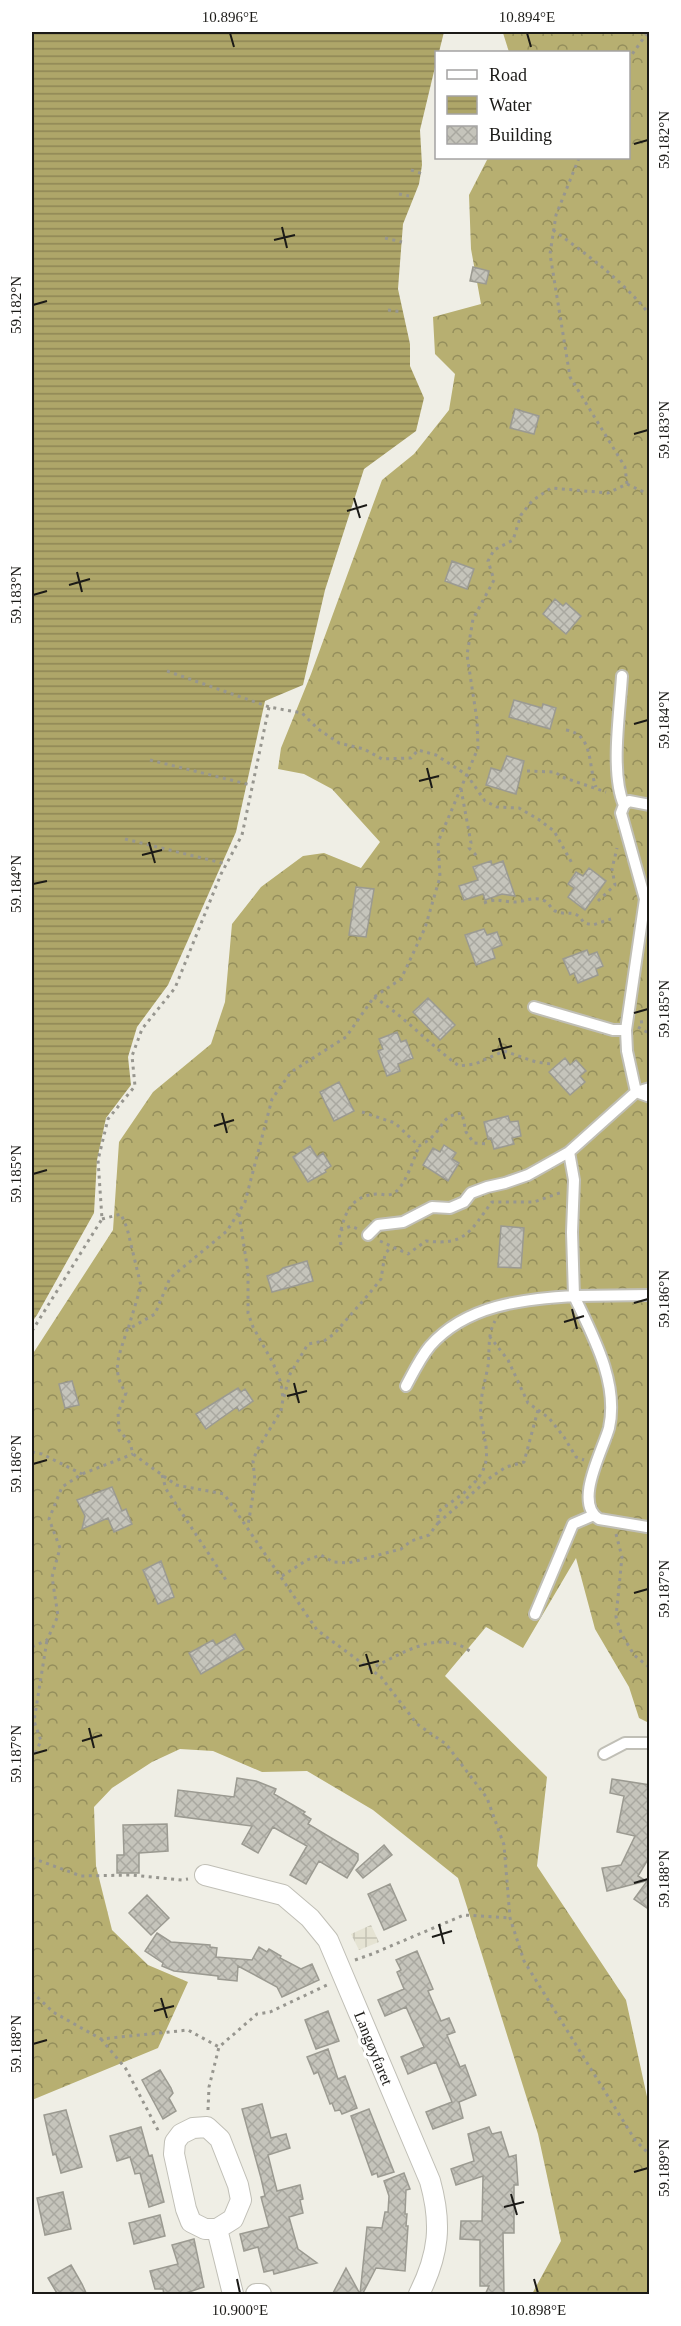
<svg xmlns="http://www.w3.org/2000/svg" width="681" height="2326" font-family="'Times New Roman',serif">
<style>
.industrial{fill:url(#industrial-grid)}
.forest{fill:url(#forest-crowns)}
.water{fill:url(#water-rules)}
.building{fill:url(#building-cross-hatch);stroke:#9b9a91;stroke-width:1.5}
.lines{fill:none;stroke-linecap:round;stroke-linejoin:round}
.lane-casing{stroke:#c0bfb6;stroke-width:14}
.street-casing{stroke:#c0bfb6;stroke-width:22}
.path{stroke:#97968f;stroke-width:3;stroke-dasharray:3 4.5;stroke-linecap:butt}
.lane{stroke:#fff;stroke-width:10}
.street{stroke:#fff;stroke-width:20}
.ticks{fill:none;stroke:#1b1a17;stroke-width:2}
.labels{text-anchor:middle;stroke-width:6;stroke-linejoin:round;paint-order:stroke}
.street-label{font-size:16px;fill:#1b1a17;stroke:#fff}
.neatline{fill:none;stroke:#1b1a17;stroke-width:2}
.ticks-label{font-size:15px;text-anchor:middle;fill:#1b1a17}
</style>
<defs>
<pattern id="industrial-grid" width="8" height="8" patternUnits="userSpaceOnUse" patternTransform="scale(1.5)"><rect width="8" height="8" fill="#e5e3d3"/><path d="M0 4h8M4 0v8" fill="none" stroke="#c4c2b4"/></pattern>
<pattern id="forest-crowns" width="20" height="18" patternUnits="userSpaceOnUse" patternTransform="scale(1.5)"><rect width="20" height="18" fill="#b7af71"/><path d="M2 6a3 3 0 1 1 6 0M12 15a3 3 0 1 1 6 0" fill="none" stroke="#948e5c"/></pattern>
<pattern id="water-rules" width="6" height="5" patternUnits="userSpaceOnUse" patternTransform="scale(1.5)"><rect width="6" height="5" fill="#aea669"/><path d="M0 2.5h6" fill="none" stroke="#8d8655"/></pattern>
<pattern id="building-cross-hatch" width="8" height="8" patternUnits="userSpaceOnUse" patternTransform="scale(1.5)"><rect width="8" height="8" fill="#c5c4bb"/><path d="M0 0l8 8M0 8l8-8" fill="none" stroke="#a9a8a0"/></pattern>
</defs>
<rect width="100%" height="100%" fill="#efeee5"/>
<path class="industrial" d="M371 1925 379 1942 359 1950 351 1934Z"/>
<path class="forest" d="M505 32H649V1723L639 1718 629 1687 595 1629 576 1558 523 1648 486 1627 445 1676 547 1777 537 1866 626 2000 649 2106 648 2294H532L561 2241 538 2134 458 1878 373 1810 307 1771 262 1772 213 1751 180 1749 152 1762 112 1788 94 1807 96 1866 112 1930 148 1965 188 1982 158 2048 32 2100V1355L113 1230 119 1142 153 1092 211 1044 225 1002 232 924 261 887 303 856 324 853 361 868 380 842 332 789 304 774 278 769 281 748 311 674 382 480 414 454 449 410 455 374 435 354 433 317 481 304 471 249 469 195 488 158H628V52H509L503 33Z"/>
<path class="water" d="M32 32H444L439 52H436V63L420 130 422 165 419 184 403 224 398 289 410 344V366L424 398 416 431 364 469 325 590 303 685 265 701 236 832 168 985 137 1027 128 1057 131 1085 106 1118 97 1160 94 1213 37 1315 32 1322Z"/>
<path class="building" d="M473 267 489 271 486 284 470 281Z
M515 409 539 416 534 434 510 428Z
M452 561 474 569 467 589 445 581Z
M555 599 563 606 566 603 581 616 566 634 543 614Z
M514 700 542 708 543 704 556 708 550 729 509 717Z
M507 756 524 761 516 794 486 785 491 768 501 771Z
M491 861 492 865 503 861 515 896 502 894 485 900 483 894 464 900 459 886 478 880 473 867Z
M589 868 606 881 585 910 568 897 574 888 568 884 576 872 583 876Z
M356 887 374 889 366 937 349 935Z
M484 929 487 935 497 932 502 945 492 949 495 958 476 965 465 935Z
M587 950 589 955 597 952 603 966 596 969 598 975 578 983 574 973 570 975 563 959Z
M428 998 455 1025 440 1040 413 1012Z
M397 1032 401 1042 406 1040 413 1058 398 1064 400 1071 387 1076 378 1051 383 1049 379 1039Z
M565 1058 570 1065 576 1060 586 1071 580 1076 585 1082 570 1095 549 1072Z
M339 1082 354 1111 334 1121 320 1092Z
M508 1116 510 1122 518 1121 521 1136 512 1138 514 1144 494 1149 491 1138 488 1139 484 1122Z
M444 1145 456 1153 452 1159 459 1163 448 1181 423 1165 433 1148 440 1152Z
M310 1146 317 1157 323 1153 331 1166 325 1170 326 1172 308 1182 293 1157Z
M501 1226 524 1228 521 1268 498 1267Z
M307 1261 313 1281 272 1292 267 1276 279 1272 283 1268Z
M72 1381 79 1405 65 1408 59 1384Z
M238 1388 241 1392 245 1389 253 1401 239 1411 237 1407 206 1429 196 1414Z
M112 1487 122 1511 126 1509 132 1524 114 1532 108 1518 82 1529 85 1516 77 1500Z
M161 1561 174 1597 158 1604 143 1570Z
M235 1634 244 1649 201 1674 189 1653 213 1640 216 1645Z
M237 1778 256 1781 276 1789 274 1794 305 1812 303 1814 311 1819 308 1824 358 1854V1860L347 1878 319 1861 306 1884 290 1875 307 1846 273 1827 258 1853 242 1844 252 1826 175 1816 178 1790 234 1797Z
M612 1779 650 1785V1856L638 1876 646 1881 607 1891 602 1868 621 1865 635 1836 617 1832 624 1796 610 1793Z
M167 1824 168 1851 139 1853V1873H117V1855H124L123 1825Z
M384 1845 392 1855 363 1878 356 1870Z
M650 1877V1910L634 1899Z
M390 1884 406 1920 384 1930 368 1894Z
M147 1895 169 1918 151 1935 129 1913Z
M157 1933 171 1942 210 1945V1947L217 1948 216 1957 252 1960 259 1947 267 1952 269 1949 281 1956 280 1958 301 1969 312 1964 319 1980 282 1997 277 1987 238 1966 237 1981 218 1979V1976L174 1971 162 1966 163 1963 145 1951Z
M417 1951 433 1989 428 1991 441 2021 449 2018 455 2032 447 2035 460 2067 465 2065 476 2095 459 2102 463 2118 433 2129 426 2112 452 2102 436 2062 408 2074 401 2057 424 2047 406 2007 385 2016 378 2000 404 1989 397 1972 401 1970 396 1960Z
M328 2011 339 2041 316 2049 305 2020Z
M328 2049 338 2079 345 2076 357 2108 342 2114 340 2110 335 2111 332 2103 330 2104 318 2072 314 2074 307 2057Z
M160 2070 171 2088 173 2093 169 2098 176 2111 163 2119 142 2080Z
M262 2104 271 2138 286 2134 290 2148 268 2155 277 2191 300 2185 303 2199 300 2200 303 2213 289 2217 298 2249 317 2263 274 2274 273 2270 264 2272 258 2247 244 2251 240 2234 269 2227 261 2197 265 2196 261 2178 242 2109Z
M369 2109 394 2172 378 2177 377 2173 372 2175 351 2116Z
M66 2110 82 2167 61 2173 56 2154 53 2155 44 2115Z
M141 2127 149 2156 152 2155 164 2202 149 2207 140 2173 135 2174 130 2157 117 2161 110 2136Z
M489 2127 492 2134 501 2132 509 2157 516 2155 518 2185H514V2233H503L504 2295H485L489 2286H480V2240L460 2239 461 2221H482L483 2176 456 2185 451 2169 474 2161 468 2134Z
M404 2173 410 2189 406 2190 405 2214H407L406 2226H408L405 2271 376 2268 362 2295H332L346 2268 360 2294 367 2227 382 2228 385 2212H388L389 2196 384 2181Z
M63 2192 71 2229 45 2235 37 2198Z
M160 2215 165 2236 134 2244 129 2223Z
M194 2239 204 2287 180 2295H164L163 2289H155L150 2271 178 2264 172 2245Z
M71 2265 82 2284 87 2295H58L48 2278Z"/>
<g class="lines">
<g class="lane-casing">
<path id="lane" d="M622 676C620 711 610 773 624 805
M650 805 629 801 624 805 621 813 645 899 626 1030 627 1051 636 1092 650 1097
M534 1007 613 1030H626
M368 1235 378 1225 403 1222 432 1207 450 1208 464 1202 471 1193 487 1187 505 1183 528 1175 569 1152
M406 1386C413 1373 420 1358 430 1346 466 1305 523 1299 574 1296L572 1232 574 1180 569 1152 636 1092 650 1088
M647 1527 599 1519C573 1503 603 1450 609 1428 619 1383 593 1336 574 1296L650 1295
M535 1614 573 1524 594 1515
M604 1754 625 1743H650"/>
</g>
<g class="street-casing">
<path id="street" d="M205 1875 283 1895 310 1918 328 1940 430 2181C442 2224 439 2254 419 2294
M207 2127 220 2139 238 2185 241 2200 233 2219 217 2229H205L191 2222 186 2209 174 2154 175 2142 181 2134 193 2128Z
M217 2229 233 2294
M256 2294H261"/>
</g>
<path class="path" d="M628 60 648 32
M579 158 556 215 550 254 570 377 625 467 627 484 608 493 551 488 532 501 521 515 513 540 494 550 488 561 494 580 473 619 467 655 477 720 478 748 438 842 440 877 425 928 401 979 374 997 346 1037 291 1072 272 1099 245 1202 227 1231 170 1278 155 1314 127 1330C120 1354 110 1370 126 1393L118 1413 119 1430 130 1443 133 1454 176 1485 224 1494 317 1630 381 1677 417 1724 446 1744 487 1798 504 1845 510 1918 524 1961 635 2140 650 2155
M411 170 423 174
M399 194 409 196
M553 230C588 255 623 281 650 315
M385 238 402 242
M388 310 402 312
M627 484 650 495
M167 671 269 707 302 713 318 729 339 743 364 749 382 759 411 758 418 750 436 755 467 775 485 801 497 807 519 808 538 819 554 831 573 865
M566 730C594 734 588 767 596 787
M150 760 251 785
M527 771 555 772 562 777 606 792
M461 789 471 843 469 848 477 856
M125 839 226 864
M598 901 615 885 612 869 617 848
M484 903C497 898 499 901 512 902 523 903 533 895 545 901 549 903 551 909 555 911 569 917 574 907 584 923L593 925 611 919
M374 997C405 1017 429 1044 459 1066L475 1064 504 1051 536 1062 551 1064
M640 1022 650 1021
M638 1027 650 1034
M362 1112 395 1123 419 1146C423 1143 429 1141 432 1137 445 1125 441 1116 462 1113L466 1132 474 1143 488 1144
M239 1214 248 1272V1313L253 1327 273 1363 281 1383 283 1399 281 1411 257 1450 253 1461 255 1482 248 1526
M102 1219 121 1214 127 1228 141 1286 128 1329
M341 1230C346 1209 354 1195 378 1194 383 1194 387 1196 392 1194 404 1190 414 1158 419 1146
M380 1241 408 1254 426 1241C466 1246 470 1231 492 1202H534L562 1192
M341 1245 339 1233 341 1230 351 1226 358 1229
M32 1331 102 1219 98 1160 108 1119 135 1086 132 1056 142 1029 175 988 221 874 242 835 269 707
M284 1397 290 1374 308 1344 324 1341 334 1334 368 1295 381 1279 385 1254 391 1247
M538 1410 549 1418 564 1437 576 1457 584 1460
M32 1452 42 1454 82 1474
M162 1475 166 1489 228 1583
M438 1523 491 1477 506 1467 524 1462 538 1410 528 1403 508 1360 490 1337
M616 1534 622 1557 616 1617 621 1633 634 1655 650 1668
M282 1576 307 1560 321 1555 333 1562 348 1563 401 1549 411 1541 429 1535 438 1523V1512C449 1503 462 1496 471 1486 496 1462 484 1445 481 1417 479 1400 485 1383 488 1366 490 1351 487 1335 495 1321
M32 1647 47 1640 58 1616 52 1577 60 1548 49 1519 62 1487 82 1474 133 1454
M369 1669C401 1655 440 1626 472 1653
M32 1760 41 1741 34 1721 47 1640
M32 1858 81 1876 131 1875 182 1880 188 1879
M355 1960 372 1954 464 1915 510 1918
M32 1992 53 2012 101 2039 188 2030 219 2047
M101 2039 126 2069 160 2134
M208 2110 209 2087 219 2047 257 2014 270 2012 327 1985"/>
<use href="#lane" class="lane"/>
<use href="#street" class="street"/>
</g>
<path class="ticks" d="M230 33 234 47M527 33 531 47M634 144 648 140M282 227 287 248M274 240 295 235M33 305 47 301M634 434 648 430M354 498 360 518M347 511 367 505M77 572 82 592M69 585 90 579M33 595 47 591M634 724 648 720M427 768 432 788M419 781 439 776M149 842 155 863M142 855 162 850M33 884 47 881M634 1013 648 1009M499 1038 505 1059M492 1051 512 1046M222 1113 227 1133M214 1126 234 1120M33 1174 47 1170M634 1303 648 1299M572 1309 577 1329M564 1322 584 1316M294 1383 299 1403M287 1396 307 1391M33 1464 47 1460M634 1593 648 1589M366 1654 372 1674M359 1666 379 1661M89 1728 94 1748M82 1741 102 1735M33 1754 47 1750M634 1883 648 1879M439 1924 444 1944M432 1937 452 1931M161 1998 167 2018M154 2011 174 2006M33 2044 47 2040M634 2172 648 2168M511 2194 517 2215M504 2207 524 2202M237 2279 240 2293M534 2279 538 2293"/>
<g class="labels">
<g class="street-label">
<text transform="translate(374 2048) rotate(68)" y="6">Langøyfaret</text>
</g>
</g>
<rect width="681" height="2326" fill="none" stroke="#ffffff" stroke-width="66"/>
<rect x="435" y="51" width="195" height="108" fill="#ffffff" stroke="#a4a3a2" stroke-width="1.5"/>
<rect x="447" y="70" width="30" height="9" fill="#ffffff" stroke="#a4a3a2" stroke-width="1.5"/>
<text x="489" y="81" font-size="18" fill="#1b1a17">Road</text>
<rect x="447" y="96" width="30" height="18" fill="url(#water-rules)" stroke="#a4a3a2" stroke-width="1.5"/>
<text x="489" y="111" font-size="18" fill="#1b1a17">Water</text>
<rect x="447" y="126" width="30" height="18" fill="url(#building-cross-hatch)" stroke="#a4a3a2" stroke-width="1.5"/>
<text x="489" y="141" font-size="18" fill="#1b1a17">Building</text>
<rect x="33" y="33" width="615" height="2260" class="neatline"/>
<g class="ticks-label">
<text x="230" y="22">10.896°E</text>
<text x="527" y="22">10.894°E</text>
<text transform="translate(664 140) rotate(-90)" y="5">59.182°N</text>
<text transform="translate(16 305) rotate(-90)" y="5">59.182°N</text>
<text transform="translate(664 430) rotate(-90)" y="5">59.183°N</text>
<text transform="translate(16 595) rotate(-90)" y="5">59.183°N</text>
<text transform="translate(664 720) rotate(-90)" y="5">59.184°N</text>
<text transform="translate(16 884) rotate(-90)" y="5">59.184°N</text>
<text transform="translate(664 1009) rotate(-90)" y="5">59.185°N</text>
<text transform="translate(16 1174) rotate(-90)" y="5">59.185°N</text>
<text transform="translate(664 1299) rotate(-90)" y="5">59.186°N</text>
<text transform="translate(16 1464) rotate(-90)" y="5">59.186°N</text>
<text transform="translate(664 1589) rotate(-90)" y="5">59.187°N</text>
<text transform="translate(16 1754) rotate(-90)" y="5">59.187°N</text>
<text transform="translate(664 1879) rotate(-90)" y="5">59.188°N</text>
<text transform="translate(16 2044) rotate(-90)" y="5">59.188°N</text>
<text transform="translate(664 2168) rotate(-90)" y="5">59.189°N</text>
<text x="240" y="2315">10.900°E</text>
<text x="538" y="2315">10.898°E</text>
</g>
</svg>
